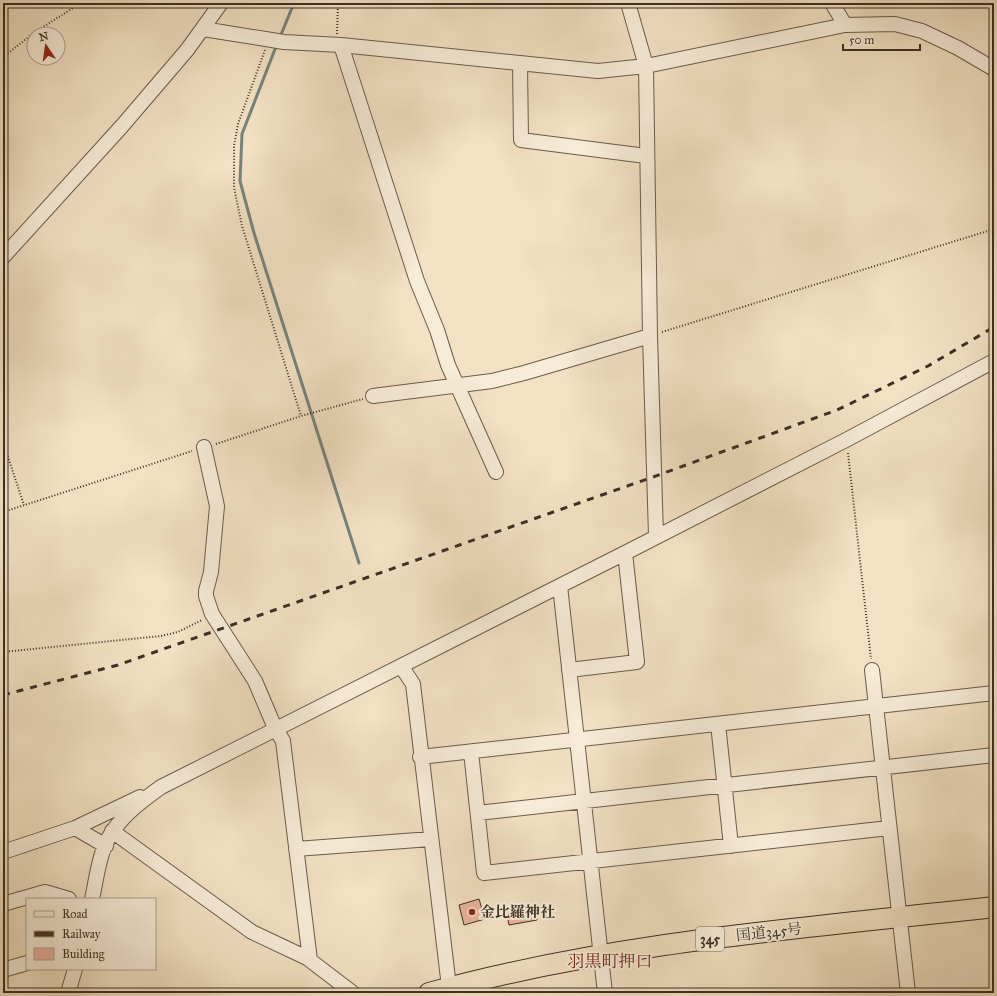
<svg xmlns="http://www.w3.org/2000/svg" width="997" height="996" font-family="'IM FELL Great Primer','Noto Serif JP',serif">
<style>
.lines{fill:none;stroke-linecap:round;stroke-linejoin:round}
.stream{stroke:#75847c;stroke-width:3}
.building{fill:#eab29f;stroke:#3d2f24}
.minor-casing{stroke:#6a5c4c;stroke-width:16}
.highway-casing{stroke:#3d2f24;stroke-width:22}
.path{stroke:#3d2f24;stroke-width:2;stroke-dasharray:1 2;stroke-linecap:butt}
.minor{stroke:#f7ecd8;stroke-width:14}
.highway{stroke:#f2e1c3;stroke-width:20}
.rail{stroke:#3d2f24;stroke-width:3;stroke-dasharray:7 7;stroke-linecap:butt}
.poi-dot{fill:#8f2418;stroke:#f7ecd8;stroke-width:1.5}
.labels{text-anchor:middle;stroke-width:4;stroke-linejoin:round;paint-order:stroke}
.shield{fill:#f7ecd8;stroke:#75685a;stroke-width:1}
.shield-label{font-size:14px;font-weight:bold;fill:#3d2f24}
.poi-label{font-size:15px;font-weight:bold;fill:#3d2f24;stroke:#f7ecd8;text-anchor:start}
.street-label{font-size:15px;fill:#3d2f24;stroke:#f7ecd8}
.quarter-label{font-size:17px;fill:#7a1f14;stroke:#f7ecd8}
</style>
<rect width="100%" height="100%" fill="#f2e1c3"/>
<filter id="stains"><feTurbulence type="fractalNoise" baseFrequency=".005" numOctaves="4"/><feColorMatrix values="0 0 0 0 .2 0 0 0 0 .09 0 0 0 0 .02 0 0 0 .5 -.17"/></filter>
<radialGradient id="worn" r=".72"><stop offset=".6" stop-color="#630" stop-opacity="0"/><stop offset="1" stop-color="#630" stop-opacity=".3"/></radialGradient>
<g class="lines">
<path class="stream" d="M280 37 294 3
M277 44 242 134 240 181 254 233 359 563"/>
</g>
<path class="building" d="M479 899 485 919 464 925 459 905Z
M534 905 537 920 509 925 506 909Z"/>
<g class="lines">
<g class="minor-casing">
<path id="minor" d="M628 3 646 66 650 336 656 536
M832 3 845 25
M203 29 284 42 341 45 598 71 646 66 845 25 895 24 922 31 958 48 994 69
M341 45 417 281 437 330 448 365 496 472
M520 63 521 140 646 156
M3 257 122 126 187 50 221 3
M373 396 492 381 524 373 650 336
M204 447 217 506 211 572 206 591V596L212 614 255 681 275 728 283 741 310 960
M560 586 605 993
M401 666 413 684 449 987
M569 670 637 662 625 553
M872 670 908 993
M718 724 731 846
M471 752 484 873 889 828
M420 757 994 693
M478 813 994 755
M75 828 140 797
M112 831 252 932 307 958 353 993
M296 849 431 839
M3 852 75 828 106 846
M92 899C97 877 99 850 113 831 125 813 143 800 161 787L625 553 846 440 994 361
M3 904 45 892 69 899
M3 970 27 963
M68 993 75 969"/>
</g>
<g class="highway-casing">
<path id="highway" d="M429 993C613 942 805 928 994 907"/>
</g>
<path class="path" d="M337 34 338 3
M265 50 238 124 234 146V187L242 226 301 416
M3 57 35 32 81 3
M662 332 994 229
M3 442 24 505
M216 444 301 416 363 399
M848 453 871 659
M3 512 192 451
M3 652 161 636 178 632 202 620"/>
<use href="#minor" class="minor"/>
<use href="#highway" class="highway"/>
<path class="rail" d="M3 695 118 665 653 477 837 410 928 366 994 327"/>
</g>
<circle class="poi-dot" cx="472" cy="912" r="4"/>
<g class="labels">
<rect class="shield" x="696" y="927" width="28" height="24" rx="3"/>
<g class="shield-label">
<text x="710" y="944">345</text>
</g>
<g class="poi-label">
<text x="480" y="917">金比羅神社</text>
</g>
<g class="street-label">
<text transform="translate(769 932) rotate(-6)" y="5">国道345号</text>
</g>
<g class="quarter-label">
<text x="610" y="967">羽黒町押口</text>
</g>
</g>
<rect width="997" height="996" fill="none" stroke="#f2e1c3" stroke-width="16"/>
<rect x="4" y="4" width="989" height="988" fill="none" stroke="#3d2f24" stroke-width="2"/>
<rect x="8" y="8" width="981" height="980" fill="none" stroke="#3d2f24"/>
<rect x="26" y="898" width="130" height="72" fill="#f7ecd8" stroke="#ada090"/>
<rect x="34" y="911" width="20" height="6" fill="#f7ecd8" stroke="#ada090"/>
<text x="62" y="918" font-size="12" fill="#3d2f24">Road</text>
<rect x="34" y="931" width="20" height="6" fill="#3d2f24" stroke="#ada090"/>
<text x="62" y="938" font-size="12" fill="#3d2f24">Railway</text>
<rect x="34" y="948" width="20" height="12" fill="#eab29f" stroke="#ada090"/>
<text x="62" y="958" font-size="12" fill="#3d2f24">Building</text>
<g transform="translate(46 46) rotate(347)"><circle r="19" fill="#f7ecd8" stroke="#ada090"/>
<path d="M0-3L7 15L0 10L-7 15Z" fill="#8f2418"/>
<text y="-6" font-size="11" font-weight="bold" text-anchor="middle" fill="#3d2f24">N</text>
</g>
<path d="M843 44v6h77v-6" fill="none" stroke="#3d2f24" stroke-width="2"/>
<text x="849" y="44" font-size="12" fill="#3d2f24" stroke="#f7ecd8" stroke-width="3" paint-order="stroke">50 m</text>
<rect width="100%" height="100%" filter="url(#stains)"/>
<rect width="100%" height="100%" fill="url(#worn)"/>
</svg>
